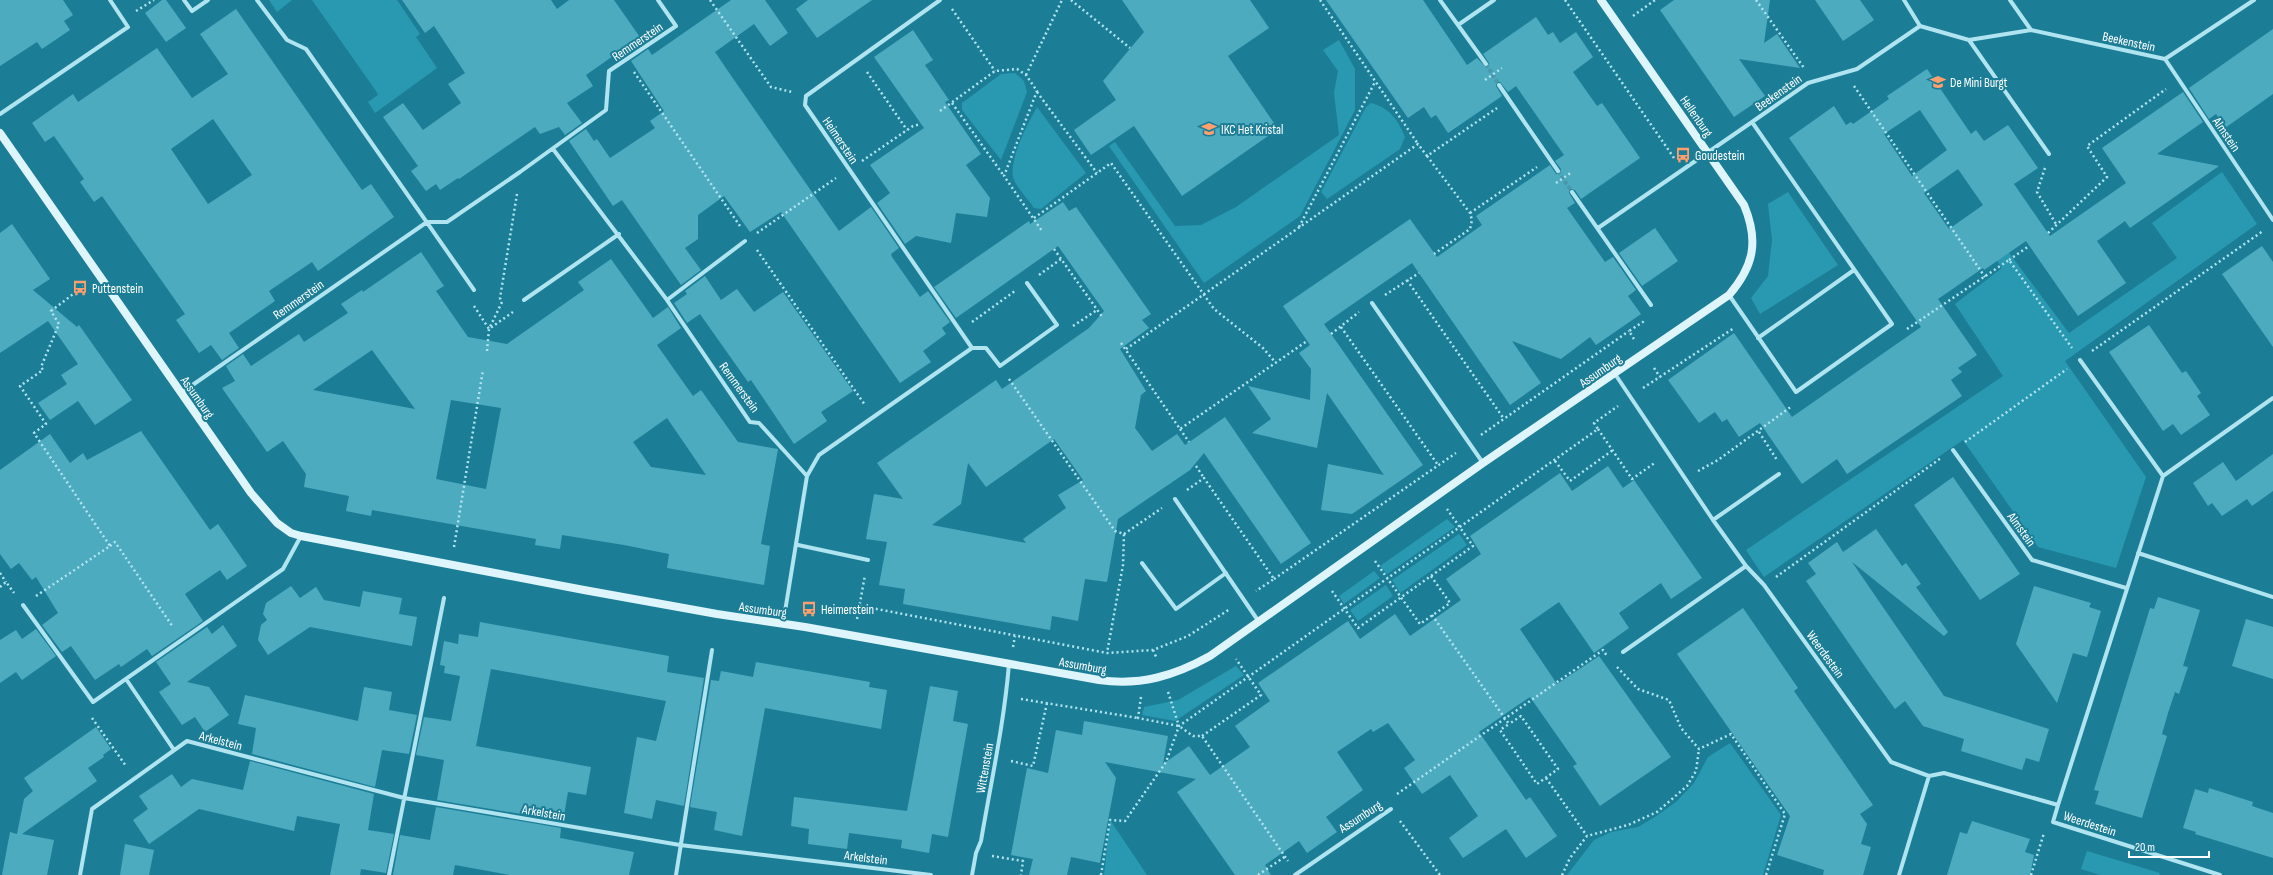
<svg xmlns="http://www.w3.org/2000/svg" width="2273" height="875" font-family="'Sofia Sans Condensed',sans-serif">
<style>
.green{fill:#2998b1}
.building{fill:#4dabc0;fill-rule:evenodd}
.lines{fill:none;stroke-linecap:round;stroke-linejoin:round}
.street-tunnel{stroke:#4998ab;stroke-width:4;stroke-dasharray:4 2;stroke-linecap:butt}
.path{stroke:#afe4f0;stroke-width:2.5;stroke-dasharray:2 3;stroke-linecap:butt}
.street{stroke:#afe4f0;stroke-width:4}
.secondary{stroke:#ddf5fb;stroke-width:8}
.path-bridge{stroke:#afe4f0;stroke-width:2.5;stroke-dasharray:2 3;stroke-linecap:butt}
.labels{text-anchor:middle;stroke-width:4;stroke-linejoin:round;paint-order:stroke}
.street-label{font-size:13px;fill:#fff;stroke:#1c7e96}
.poi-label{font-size:13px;fill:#fff;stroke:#1c7e96;text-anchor:start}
</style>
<rect width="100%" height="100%" fill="#1c7e96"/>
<path class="green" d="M269 0H292L277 12Z
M312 0H397L420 34 416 37 437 68 375 113 368 102 378 95 376 91Z
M1339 40 1355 69V110L1300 216 1204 283 1109 146 1115 142 1175 226 1201 225 1236 207 1339 135 1334 93 1338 71 1323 50Z
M1015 73 1024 81 1027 92 1001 160 962 110V103L1001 74Z
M1371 103C1390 108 1398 120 1405 137L1400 149 1327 199 1321 192 1366 107Z
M1037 107 1086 173 1041 209 1034 208C1028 199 1018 189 1014 180 1007 162 1028 123 1037 107Z
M2222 172 2257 224 2065 361 2146 477 2116 568 2038 547 1963 440 1764 577 1746 550 2003 376 1955 304 2002 268 1989 249 2001 242 2069 333 2177 258 2152 223Z
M1788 192 1838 265 1760 314 1751 298 1768 276 1772 240 1768 204Z
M1447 519 1455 527 1387 574 1380 566Z
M1459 534 1467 545 1400 593 1392 580Z
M1374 571 1380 578 1344 604 1339 596Z
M1386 585 1393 596 1358 621 1350 610Z
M1236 666 1244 675 1175 721 1142 715 1144 707 1178 700Z
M1730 743 1781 815 1763 875H1567L1594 840 1611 832 1638 827 1658 815 1677 801 1694 783 1708 757Z
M1110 820 1147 875H1104Z
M2087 851 2160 873 2159 875H2100L2081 869Z"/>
<path class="building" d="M0 0H63L73 15 64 21 70 30 42 49 37 42 0 66Z
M162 0H166L186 28 166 42 145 13Z
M402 0H551L557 9 569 0H614L644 43 626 55 623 49 586 75 593 86 567 103 582 123 565 135 559 127 540 134 535 127 459 179 458 178 440 190 436 184 426 191 411 171 418 166 383 117 403 103 423 130 461 103 448 84 465 73 434 26 425 33Z
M731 0H765L788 33 770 46 754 24 715 52 732 77 839 231 871 207 899 248 891 254 892 257 920 297 928 291 950 322 942 328 946 334 923 351 931 362 900 383 781 212 750 232 724 196 698 215V239L685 248 701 270 681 285 622 200 613 206 569 141 586 129 594 141 597 139 610 158 655 128 650 121 664 111 631 61 648 49 652 55Z
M808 0H872L817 38 796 9Z
M1122 0H1250L1269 28 1228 56 1278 129 1182 196 1134 126 1091 155 1074 130 1116 100 1103 81 1144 32Z
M1326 0H1423L1467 65 1477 58 1486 67 1489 63 1483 54 1536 17 1548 35 1553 32 1560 43 1576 32 1593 57 1573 72 1597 106 1602 103 1640 158 1581 199 1575 190 1570 189 1569 193 1575 203 1567 208 1605 262 1613 257 1636 290 1628 296 1641 314 1596 345 1590 337 1561 359 1512 341 1541 383 1510 405 1412 263 1324 324 1423 465 1352 514 1321 510 1328 464 1384 475 1327 393 1317 448 1252 433 1271 419 1248 386 1310 400 1311 369 1299 353 1310 345 1283 306 1410 219 1437 257 1482 225 1476 216 1550 165 1556 174H1560L1561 169 1555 161 1564 155 1516 86 1508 92 1500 82H1497L1496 86 1502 96 1448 133 1436 115 1431 118 1424 107 1408 118Z
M1674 0H1770L1764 43 1777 34 1800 68 1739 59 1765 96 1734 117 1660 10Z
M1815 0H1860L1874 20 1843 41Z
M236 9 362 190 371 184 394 217 318 271 312 262 269 291 275 301 229 333 239 348 222 360 211 345 199 353 176 320 185 314 102 196 94 202 80 182 84 179 54 136 45 142 32 123 73 94 78 102 157 48 192 98 228 74 200 34ZM213 119 252 175 208 204 171 149Z
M2273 29V94L2225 128 2216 114 2209 119 2189 88Z
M913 30 933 60 925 65 949 100 945 102 981 154 966 165 990 198 987 217 956 213 951 243 916 236 905 244 877 203 890 193 870 165 924 128 874 57Z
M1927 69 1971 134 1976 130 1984 141 2008 125 2038 168 2014 184 2050 236 2126 183 2102 148 2183 92 2203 122 2157 154 2219 166 2130 228 2125 221 2097 241 2126 283 2078 316 2026 241 1984 270 1983 268 1938 299 1977 355 1958 368 1962 372 1951 380 1962 396 1847 474 1837 459 1802 484 1760 423 1739 437 1727 419 1722 422 1715 412 1699 423 1668 380 1734 333 1792 417 1921 327 1789 138 1834 106 1846 125 1851 122 1853 124 1889 99 1887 96ZM1920 110 1947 150 1912 176 1884 134ZM1958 169 1983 205 1949 229 1924 193Z
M1063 202 1069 211 1076 207 1151 314 1142 320 1149 328 1120 349 1146 391 1141 395 1135 428 1152 451 1177 434 1185 445 1225 417 1311 543 1281 564 1204 453 1190 470 1118 519 1107 582 1085 579 1078 621 1052 616 1050 630 903 604 905 589 879 585 887 542 866 539 874 494 903 499 877 463 996 380 1002 389 1089 328 1104 311 1058 246 956 318 934 287 1029 221 1030 224ZM1054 439 1083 480 1058 495 1066 508 1023 539 1026 543 932 525 961 504 968 463 986 487Z
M12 224 50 279 33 290 77 327 79 325 132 400 95 425 78 401 50 420 38 403 67 384 61 375 78 364 48 321 0 353V233Z
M1655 228 1678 261 1642 286 1619 253Z
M2262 246 2273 262V347L2222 274Z
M421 252 444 286 436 291 468 337 507 344 584 290 578 282 611 259 653 318 668 307 681 328 657 345 693 396 701 390 738 442 778 449 761 544 770 546 764 585 667 568 669 554 624 545 562 535 560 549 535 545 536 539 439 522 372 510 371 516 346 511 349 496 304 487 306 474 283 441 267 452 222 388 235 381 226 366 243 354 251 366 299 334 304 342 348 313 341 304 362 290 363 292ZM372 350 415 409 313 390ZM451 400 501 408 486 489 436 479ZM667 418 706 475 651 467 633 442Z
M705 276 721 300 737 289 754 312 783 292 853 391 821 412 827 421 794 444 751 380 748 382 700 314 687 323 674 303 687 294 685 291Z
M2149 325 2182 373 2186 371 2201 393 2197 396 2210 415 2181 435 2173 424 2163 431 2109 352Z
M141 431 210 530 218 524 247 566 227 580 220 570 185 594 203 621 152 656 147 649 121 667 119 664 95 680 71 646 62 652 42 625 58 613 36 577 32 580 19 563 11 569 0 554V470L50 434 70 463 83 453 87 460Z
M2273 454V491L2252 506 2247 499 2222 516 2212 503 2208 506 2193 483 2223 462 2236 481Z
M1608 466 1623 488 1634 480 1702 578 1671 599 1661 583 1619 613 1629 628 1594 653 1559 602 1520 629 1557 684 1599 656 1671 757 1600 806 1573 766 1577 764 1530 697 1518 705 1479 732 1526 800 1530 797 1557 836 1526 858 1506 829 1463 858 1449 838 1478 816 1450 775 1422 794 1404 768 1415 760 1388 723 1373 732 1371 729 1337 752 1363 790 1326 817 1337 832 1307 853 1299 841 1265 865 1271 875H1235L1177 792 1196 779 1105 762 1116 778 1100 863 1071 857 1067 875H1029L1033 859 1011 855 1027 768 1048 773 1056 730 1082 735 1084 721 1168 736 1163 764 1189 746 1210 775 1250 747 1235 726 1270 701 1258 683 1348 621 1360 639 1395 614 1410 636 1461 600 1446 579 1481 554 1470 536 1560 473 1572 491Z
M1953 477 2020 574 1980 600 1914 505Z
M1876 529 1902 566 1906 563 1921 584 1916 587 1948 632 1944 636 1852 562 1944 696 2049 729 2039 762 2026 758 2022 770 1961 751 1964 739 1923 726 1905 701 1895 709 1870 674 1806 581 1816 574 1808 563 1837 542 1843 552Z
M291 586 300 598 316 587 324 600 360 607 363 591 402 598 399 614 417 617 412 646 310 627 268 655 258 640 261 625 267 620 263 614 266 603Z
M2034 586 2091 603 2089 607 2101 611 2087 657 2073 653 2057 703 2016 644Z
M2158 597 2200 610 2183 666 2188 667 2179 694 2175 692 2168 713 2162 734 2167 736 2142 818 2095 804 2099 791 2094 790 2150 608 2154 609Z
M1743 608 1798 688 1794 691 1873 805 1860 814 1867 824 1861 844 1871 847 1863 875H1823L1824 870 1777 855 1790 816 1677 654Z
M2246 619 2273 627V679L2232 666Z
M480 622 669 656 667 672 704 678 684 806 656 800 652 819 624 813 637 737 656 741 666 701 491 669 476 746 591 767 586 795 568 792 563 821 437 800 444 760 416 755 424 717 451 721 460 676 444 673 445 666 440 665 444 641 458 644 459 634 478 637Z
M223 625 237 646 187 682 209 687 229 715 205 732 195 717 182 725 159 692 171 684 156 662 207 627 212 634Z
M36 629 56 656 22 680 16 672 0 683V640L16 630 22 639Z
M756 662 870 682 869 687 887 690 881 729 765 708 742 836 714 830 717 812 690 807 711 680 719 681 721 671 753 677Z
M930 686 958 691 953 721 968 724 948 837 932 834 929 853 901 848 902 840 849 833 847 849 808 844 809 829 791 826 794 797 907 811Z
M364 687 392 692 389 710 417 715 409 754 382 750 375 787 252 754 256 728 238 724 245 695 358 721Z
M96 727 111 749 103 755 104 757 88 768 97 781 22 834 54 840 47 875H2L10 832 17 834 24 799 33 791 24 778Z
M250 761 374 794 368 830 394 834 386 873 361 869 360 875H330L340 824 297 816 294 831 199 809 149 844 133 820 148 809 139 796 172 774 181 787 192 779 243 790Z
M2209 788 2253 802 2252 806 2273 813V858L2195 834 2196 832 2183 828 2195 789 2208 793Z
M436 807 561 828 560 838 634 852 629 875H510L455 865 453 875H393L400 835 430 840Z
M1972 821 2030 839 2025 852 2034 855 2030 875H1947L1960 832 1967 834Z
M125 844 154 850 149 875H120Z"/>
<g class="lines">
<path class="street-tunnel" d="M1486 64 1499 85
M1558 171 1572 192"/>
<path class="path" d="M710 0 771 87 792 92
M1071 0 1130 48
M1320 0 1418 144
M1565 0 1674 158
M1756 0 1804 68
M952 9 995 71
M136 11 154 0
M1633 16 1655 0
M634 72 740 226
M867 72 907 130
M1026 75 1062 0
M1854 86 1985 277
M1037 92 1097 173
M952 103 1004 176
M940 111 995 71 1017 69 1026 75 1037 91 1004 176 1042 231
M1427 156 1470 213 1472 220 1470 229 1434 254
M862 161 913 126 921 124
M2045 168 2037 192 2056 224
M1470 213 1537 167
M1034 218 1111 163 1214 309 1263 348 1275 362
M1299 227 1375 82
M757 233 836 178
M2048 233 2107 177 2087 146 2166 89
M1054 249 1103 318
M757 250 865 405
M2009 260 2029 246
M1039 275 1061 259
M1407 280 1504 419
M1385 295 1419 273
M474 306 489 329 513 312
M972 322 1015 291
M1073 326 1097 310
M1341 327 1438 465
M1907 329 2009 260 2072 348
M1331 334 1359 312
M1634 339 1629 331 1646 320
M1121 343 1180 429 1307 341
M1126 349 1418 144 1427 156 1497 108
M487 351 489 329 502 302 500 298 517 194
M2092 351 2263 231
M1654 368 1660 377
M1009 379 1115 531 1124 534 1123 565 1107 653
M1643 388 1734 328
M1180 429 1189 442
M1598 429 1632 479 1656 462
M1759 432 1777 460
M1481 435 1629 331
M1965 442 2067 369
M1555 461 1570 481 1613 450
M1196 466 1204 478
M1698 471 1718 460 1792 406
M1187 490 1204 478 1274 579 1256 591
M1124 534 1162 508
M110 546 115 542 173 627
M454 547 483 370
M1375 561 1420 624 1450 603 1431 576
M0 573 6 582
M1776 577 1941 458
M1274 579 1456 453
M0 587 6 582 14 593
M1332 591 1358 628 1473 546 1447 509
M36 596 110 546 34 433 46 424 20 386 43 370 41 367 59 324 51 311 85 285
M861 606 1107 653 1153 650 1188 636 1230 609
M1432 615 1509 724 1500 730 1537 784 1558 769 1521 716 1509 724
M857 619 865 575
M1013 647 1015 636
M1153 650 1157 659
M1617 667 1638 689 1669 700 1681 728 1699 749 1731 734 1785 814 1766 875
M1168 692 1179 726
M1141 697 1138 718 1179 726 1193 736H1202L1288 861
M1021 699 1138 718
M92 718 126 766
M1202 736 1261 695 1236 659
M1011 761 1033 766 1047 703
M1546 778 1587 836
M1397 794 1603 650 1607 656
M1400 821 1440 875
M992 856 1023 861 1021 875
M1101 875 1110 820 1125 821 1166 762 1179 726 1598 429 1594 423 1618 406
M1258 875 1286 856
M1562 875 1570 858 1587 836 1628 825 1657 812 1687 786 1696 771 1699 749
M2031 875 2044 833"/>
<path class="street" d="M184 0 192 11 208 0
M257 0 287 40 306 49 474 290
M1440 0 1486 64
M2010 0 2031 30
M1458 25 1494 0
M1920 26 1969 40 2031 30 2165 59 2254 0
M1969 40 2049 154
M2165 59 2273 220
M1499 85 1558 171
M0 114 128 27 110 0
M1752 122 1808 83 1857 69 1920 26 1904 0
M553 149 667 300 750 422 759 423 807 476
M1572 192 1651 305
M1598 228 1752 122 1892 324 1796 392 1729 295
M524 300 619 234
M667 300 745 241
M1372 303 1483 463
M1758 338 1854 270
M972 348H986L1000 366 1057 325 1027 283
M2080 360 2163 476
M1615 374 1713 520 1746 566 1764 585 1891 762 1929 776 1899 875
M181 393 427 222H447L520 172 606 110 609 71 676 26 658 0
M1953 450 2032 560 2126 588
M1175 499 1259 622
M1713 520 1779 474
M798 545 868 560
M2138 553 2273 597
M1142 563 1176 609 1226 573
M23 605 93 702 283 569 301 536
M783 624 807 476 819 455 972 348 805 105 806 96 940 0
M1623 652 1746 566
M126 679 174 750
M1929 776 1944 773 2058 805 2053 822 2220 875
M2058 805 2163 476 2273 398
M80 875 92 809 187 741 404 798 680 845 931 875
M389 875 444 598
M676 875 712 650
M972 875 976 853 981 841C991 782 1004 724 1009 664
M1295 875 1391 809"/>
<path class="secondary" d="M0 133 251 493 277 523 291 533 301 536 584 590 717 614 805 627 1099 680C1140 686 1174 676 1210 656L1483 463 1729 295C1754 266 1759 241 1744 205L1601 0"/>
<path class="path-bridge" d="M1485 80 1502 68
M1556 183 1572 172"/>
</g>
<defs>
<g id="school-bare" transform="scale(1.2)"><path d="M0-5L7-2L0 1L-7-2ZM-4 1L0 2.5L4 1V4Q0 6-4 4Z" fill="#ff9f6e" stroke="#1c7e96" stroke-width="2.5" paint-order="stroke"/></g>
<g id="bus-bare" transform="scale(1.2)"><path d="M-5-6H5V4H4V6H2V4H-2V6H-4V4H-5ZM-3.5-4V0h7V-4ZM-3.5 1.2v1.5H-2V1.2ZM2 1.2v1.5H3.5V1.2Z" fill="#ff9f6e" stroke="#1c7e96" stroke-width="2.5" paint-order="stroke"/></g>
</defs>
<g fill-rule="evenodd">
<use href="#school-bare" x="1938" y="82"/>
<use href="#school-bare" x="1209" y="129"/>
<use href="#bus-bare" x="1683" y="155"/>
<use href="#bus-bare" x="80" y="288"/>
<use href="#bus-bare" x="809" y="609"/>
</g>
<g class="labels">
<g class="street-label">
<text transform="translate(637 41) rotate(-34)" y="5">Remmerstein</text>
<text transform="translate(2129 41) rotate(12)" y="5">Beekenstein</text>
<text transform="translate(1778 92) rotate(-35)" y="5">Beekenstein</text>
<text transform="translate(1697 116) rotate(55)" y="5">Hellenburg</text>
<text transform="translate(2227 134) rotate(56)" y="5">Almstein</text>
<text transform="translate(841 140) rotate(56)" y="5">Heimerstein</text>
<text transform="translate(298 299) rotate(-35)" y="5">Remmerstein</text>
<text transform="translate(1600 370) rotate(-35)" y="5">Assumburg</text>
<text transform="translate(740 387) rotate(54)" y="5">Remmerstein</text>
<text transform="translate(198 397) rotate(55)" y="5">Assumburg</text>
<text transform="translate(2022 529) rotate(54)" y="5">Almstein</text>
<text transform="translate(763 609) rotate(8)" y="5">Assumburg</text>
<text transform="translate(1826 654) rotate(54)" y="5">Weerdestein</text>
<text transform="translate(1083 665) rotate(10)" y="5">Assumburg</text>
<text transform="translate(221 740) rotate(15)" y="5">Arkelstein</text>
<text transform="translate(984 768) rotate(-80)" y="5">Wittenstein</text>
<text transform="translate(544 812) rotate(10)" y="5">Arkelstein</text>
<text transform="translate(1360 816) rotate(-33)" y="5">Assumburg</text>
<text transform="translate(2090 823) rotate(18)" y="5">Weerdestein</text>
<text transform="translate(866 857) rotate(7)" y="5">Arkelstein</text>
</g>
<g class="poi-label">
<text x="1950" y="87">De Mini Burgt</text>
<text x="1221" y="134">IKC Het Kristal</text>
<text x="1695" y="160">Goudestein</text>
<text x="92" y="293">Puttenstein</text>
<text x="821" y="614">Heimerstein</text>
</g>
</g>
<path d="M2129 851v6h80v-6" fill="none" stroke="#ffffff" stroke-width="2"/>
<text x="2135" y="851" font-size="12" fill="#ffffff" stroke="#1c7e96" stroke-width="3" paint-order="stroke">20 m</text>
</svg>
